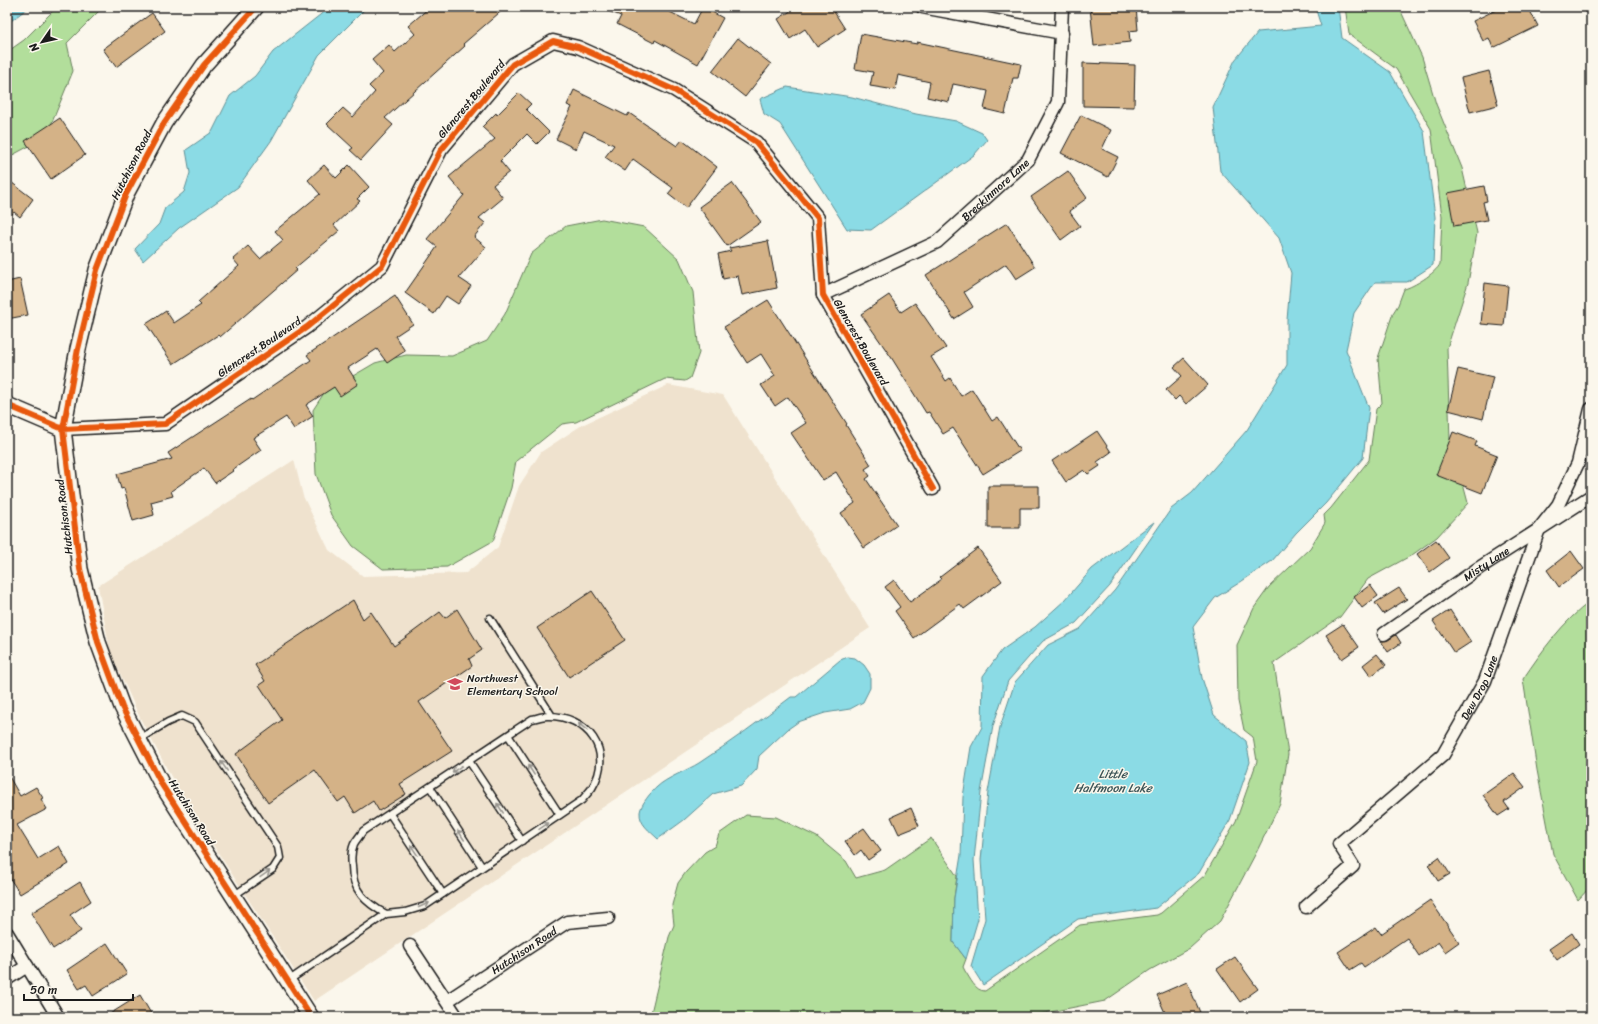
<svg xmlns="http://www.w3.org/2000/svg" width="1598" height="1024" font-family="Sriracha,sans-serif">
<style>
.built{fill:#efe2ce}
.green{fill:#b2de9b;stroke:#677d5c}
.water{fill:#8bdbe5;stroke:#5f8f95}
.building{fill:#d4b287;stroke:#1c1c1c}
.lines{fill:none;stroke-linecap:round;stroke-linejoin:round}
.service-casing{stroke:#1c1c1c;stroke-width:9}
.minor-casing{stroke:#1c1c1c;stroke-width:15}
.tertiary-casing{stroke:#1c1c1c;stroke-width:18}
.service{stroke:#fbf7ec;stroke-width:6}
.minor{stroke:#fbf7ec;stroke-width:12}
.tertiary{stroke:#fbf7ec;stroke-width:15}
.cycleway-casing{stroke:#fbf7ec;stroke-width:8}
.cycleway{stroke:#e8590c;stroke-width:6}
.oneway{stroke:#97948e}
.labels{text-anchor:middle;stroke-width:3;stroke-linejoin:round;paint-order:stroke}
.street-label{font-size:11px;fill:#1c1c1c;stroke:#fbf7ec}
.poi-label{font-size:11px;fill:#1c1c1c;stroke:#fbf7ec;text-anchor:start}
.water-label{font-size:12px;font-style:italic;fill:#3d5558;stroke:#fbf7ec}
</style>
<rect width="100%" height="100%" fill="#fbf7ec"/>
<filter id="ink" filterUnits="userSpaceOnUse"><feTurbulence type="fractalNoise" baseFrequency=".025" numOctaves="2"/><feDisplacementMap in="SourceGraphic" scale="8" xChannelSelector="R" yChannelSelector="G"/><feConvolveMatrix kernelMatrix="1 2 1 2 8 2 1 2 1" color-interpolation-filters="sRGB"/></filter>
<g filter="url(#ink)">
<path class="built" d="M668 385 723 395 870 628 314 1001 182 797 140 718 110 651 98 586 294 460 303 496 329 550 363 576 466 573 498 547 519 486 541 452 582 425Z"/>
<path class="green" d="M57 7H103L67 43 73 71 46 137 7 158V52L24 40Z
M1345 7H1399L1422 57 1436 104 1462 168 1477 233 1468 283 1447 348 1450 441 1457 461 1468 503 1437 537 1412 555 1368 579 1340 617 1274 663 1288 754 1280 804 1257 851 1220 921 1190 948 1150 970 1105 1001 1040 1014 1034 1017H650L669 937 674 925 672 905 678 883 686 872 705 852 715 846 719 834 746 815 776 817 817 837 846 861 856 878 885 870 931 838 957 876 954 898 953 942 966 959 963 967 965 971C970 978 975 991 985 991L1080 925 1157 915 1161 913 1205 875 1236 821 1257 761 1253 737 1244 730 1238 701 1237 645 1254 608 1269 587 1310 548 1325 523 1324 515 1331 508 1369 460 1376 409 1382 403 1378 358 1393 313 1398 305 1404 289C1413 287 1436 273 1440 264L1442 217 1431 129 1396 69 1349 34Z
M602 219 644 227 679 259 693 292 699 353 690 378 685 381 665 379 576 422 562 424 516 461 511 488 493 541 447 567 383 569 353 546 331 515 316 474 313 410 324 393 375 363 406 355 452 356 487 341 505 314 531 254 566 226Z
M1591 601V886L1578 900 1553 854 1537 770 1523 679C1542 651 1563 621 1591 601Z"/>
<path class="water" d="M7 7H29L7 24Z
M330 7H367L319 55 271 141 238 187 179 228 143 261 135 249 159 224 165 208 184 192 190 173 186 150 212 132 230 96 255 76 273 52Z
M1315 7H1338L1342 38 1390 72 1424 131 1435 217 1433 265 1407 282H1375L1354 313 1346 350 1369 408 1363 458 1326 503 1296 533 1272 561 1239 583 1215 598 1193 627 1202 678 1214 715 1246 741 1250 762 1230 820 1199 873 1156 908 1078 919 983 985 971 966 985 919 981 860 988 792 1000 727 1015 682 1048 645 1080 629 1115 590 1171 509 1192 493 1247 430 1287 365V320L1291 273 1279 238 1220 171 1213 107 1235 60 1258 32 1321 26Z
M787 87 852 97 916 114 956 121 982 133 987 140 974 155 871 230 847 229 780 124 764 114 760 99Z
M1154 522 1110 586 1076 623 1043 641 1008 681 993 726 981 792 974 860 978 919 966 959 953 942 954 898 961 855 963 797 971 747 982 727 983 676 1002 650 1035 627 1065 600 1092 569Z
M848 657 855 658 864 665 870 674V688L863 702 850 709 825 713 798 722 788 729 759 756 757 769 741 786 713 794 684 820 658 839C650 831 639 824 640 812 641 804 651 792 657 787 666 778 688 770 699 763 731 742 761 720 791 697H796L840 660Z"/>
<path class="building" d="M430 7H506L463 44 465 46 385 118 393 125 361 160 350 150 353 148 327 124 343 108 353 117 375 92 369 86 383 73 372 60 389 45 395 52 415 34 408 26Z
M600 7H673L670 12 694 24 703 7 723 18 698 64 655 40 654 43 617 24 621 16 600 8Z
M797 7H831L845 29 817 47 805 29 790 39 778 19Z
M1090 7H1136L1138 30 1129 31 1130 42 1094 46Z
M1502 7H1528L1538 26 1493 48 1489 38 1483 41 1473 21Z
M152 13 165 31 116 67 103 49Z
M861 34 917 44V42L1021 64 1018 78H1013L1005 114 984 109 988 91 953 84 949 102 927 97 930 82 898 75 895 90 870 86 873 72 855 69Z
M738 38 771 64 745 97 712 71Z
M1083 63 1135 65 1134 107 1083 106Z
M1489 71 1498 105 1470 112 1461 78Z
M574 90 627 116 629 113 677 146 682 140 717 167 686 208 668 194 673 188 633 159 625 171 605 157 614 145 584 131 576 149 556 139 572 107 567 105Z
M519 93 531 104 526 109 549 132 537 144 527 134 500 161 509 172 493 185 503 198 479 218 485 223 474 237 486 247 459 278 471 286 458 304 446 296 434 314 405 293 437 247 427 239 464 195 449 177 495 139 482 127 496 113 497 115Z
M1081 115 1111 130 1102 149 1118 157 1108 177 1061 153Z
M60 118 85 155 51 179 25 141Z
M324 165 336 178 349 165 369 187 357 199 360 201 334 225 339 231 295 268 297 270 220 337 218 335 173 364 146 324 166 311 174 323 201 305 198 302 239 266 233 259 248 246 260 259 283 240 275 231 320 194 308 180Z
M1068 171 1087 198 1069 211 1080 226 1061 240 1031 197Z
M7 179 33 199 20 217 14 212 7 220Z
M732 183 761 222 727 246 699 207Z
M1484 186 1487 201 1483 202 1487 220 1454 226 1448 193Z
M1007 223 1035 267 1016 279 1006 264 964 292 973 307 954 319 926 275Z
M768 241 777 288 742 295 738 276 723 279 718 254 731 251 729 248Z
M20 279 28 315 7 319V282Z
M1485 283 1508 286 1504 326 1481 324Z
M889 295 901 312 915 303 946 348 931 357 946 381 950 378 961 396 972 389 992 421 998 417 1020 451 983 474 953 428 943 434 929 412 926 413 891 357 861 314Z
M395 296 413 324 395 336 405 351 387 363 377 349 348 368 358 384 340 396 334 387 306 405 313 416 294 429 286 417 253 438 261 450 232 470 233 471 215 483 204 468 171 491 173 496 151 502 154 515 133 521 124 488 121 489 117 474 172 459 168 453 251 399 252 400 311 360 307 355Z
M768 300 847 424 846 425 871 465 865 469 870 476 866 479 897 525 864 548 841 513 855 503 836 472 823 480 791 433 806 423 788 397 775 406 761 385 775 376 761 354 747 363 724 327Z
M1184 358 1208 385 1186 404 1179 396 1175 400 1166 390 1182 376 1174 367Z
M1458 369 1493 377 1483 419 1448 410Z
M1097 431 1111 452 1097 462 1100 466 1088 474 1084 470 1066 482 1052 461Z
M1453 432 1477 441 1475 446 1497 455 1482 493 1436 475Z
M988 486H1039V508H1020V528H988Z
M1436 540 1449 558 1430 572 1417 554Z
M978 548 1002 581 964 609 960 604 914 638 895 611 900 607 885 587 894 580 910 602 942 579 940 577Z
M1571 551 1584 569 1559 587 1547 570Z
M1370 585 1378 596 1362 608 1354 597Z
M1399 588 1407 599 1383 614 1375 603Z
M592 591 625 640 569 677 537 628Z
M353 600 363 619 371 612 394 646 440 612 445 618 457 609 482 650 469 659 472 666 419 702 452 751 400 784 406 794 379 811 373 801 355 813 345 797 338 802 315 770 268 803 236 754 282 720 259 685 265 681 255 665Z
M1450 610 1471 642 1454 653 1433 621Z
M1343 624 1359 647 1342 659 1326 635Z
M1396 635 1401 643 1388 652 1381 641 1388 640Z
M1377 654 1386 665 1371 676 1363 665Z
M7 773 20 796 36 787 43 798 41 799 47 809 17 825 38 859 59 846 69 864 20 894 7 874Z
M1514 773 1525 787 1504 802 1509 809 1498 816 1483 795Z
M911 808 919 826 899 834 891 817Z
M864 828 881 851 868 860 861 850 855 855 845 841Z
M1439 857 1450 874 1438 881 1428 865Z
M80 882 91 901 70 915 81 931 53 949 31 913Z
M1430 900 1459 942 1445 952 1438 942 1419 956 1407 938 1364 967 1361 963 1350 970 1338 952 1376 927 1381 934Z
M1572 933 1579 944 1557 960 1549 949Z
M107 943 127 974 93 996 86 985 79 989 67 970Z
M1235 957 1258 989 1240 1002 1217 969Z
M1187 982 1202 1017H1167L1157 995Z
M140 995 153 1017H105Z"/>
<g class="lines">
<g class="service-casing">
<path id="service" d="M490 618 552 716
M508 735 560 815
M139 739 168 722 182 716 195 722 278 847 280 858 273 869 233 896
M469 761 522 841
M430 787 482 867
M390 814 443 894
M288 981 386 914 405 912 425 906 582 800C585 796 589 792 592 788 615 751 587 715 547 716 542 716 537 718 532 719L363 831C360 836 356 840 354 844 351 851 351 859 352 866 352 891 366 903 386 914"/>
</g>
<g class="minor-casing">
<g id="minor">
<path d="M922 7 1062 33"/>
<path id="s1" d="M823 295 937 242 1028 160 1058 102 1062 7"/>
<path d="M63 429 165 424 307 327 382 266 441 150 513 64 553 41 578 47 674 90 756 142 818 218 823 295 933 489"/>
<path id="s2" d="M1384 634 1479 568 1591 496"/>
<path id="s3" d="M1306 907 1353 866 1339 844 1443 755 1485 681 1539 529 1558 505 1578 463 1591 409"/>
<path d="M7 933 58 1017"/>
<path d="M410 946 457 1017"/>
<path d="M7 979 27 966"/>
<path id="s4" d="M447 1001 567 922 608 918"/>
</g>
</g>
<g class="tertiary-casing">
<path id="tertiary" d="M256 7 204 65 164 123 126 194 97 270 78 349 63 429 80 569 98 642 122 707 162 785 311 1017
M7 405 63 429"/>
</g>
<use href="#service" class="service"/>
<use href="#minor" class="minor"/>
<use href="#tertiary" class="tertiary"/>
<g class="cycleway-casing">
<path id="cycleway" d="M256 7 204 65 164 123 126 194 97 270 78 349 63 429 80 569 98 642 122 707 162 785 311 1017
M7 405 63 429 165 424 307 327 382 266 441 150 513 64 553 41 578 47 674 90 756 142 818 218 823 295 933 489"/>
</g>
<use href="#cycleway" class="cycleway"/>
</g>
<defs><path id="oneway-shaft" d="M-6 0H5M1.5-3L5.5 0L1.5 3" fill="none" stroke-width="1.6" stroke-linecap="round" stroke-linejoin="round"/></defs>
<g class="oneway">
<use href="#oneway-shaft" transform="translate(583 727) rotate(-141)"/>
<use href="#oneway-shaft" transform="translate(224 766) rotate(-124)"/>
<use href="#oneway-shaft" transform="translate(457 769) rotate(146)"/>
<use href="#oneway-shaft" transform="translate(531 770) rotate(-123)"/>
<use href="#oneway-shaft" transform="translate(500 808) rotate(-123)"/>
<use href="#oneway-shaft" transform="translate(544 826) rotate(-34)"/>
<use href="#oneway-shaft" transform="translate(461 835) rotate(-123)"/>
<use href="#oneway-shaft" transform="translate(414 850) rotate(-124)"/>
<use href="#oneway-shaft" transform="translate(265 874) rotate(-35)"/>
<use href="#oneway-shaft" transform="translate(424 905) rotate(-24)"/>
</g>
</g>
<defs>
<g id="school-bare" transform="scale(1.2)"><path d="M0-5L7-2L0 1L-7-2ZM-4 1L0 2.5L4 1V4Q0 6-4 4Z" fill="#d1495b" stroke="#fbf7ec" stroke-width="2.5" paint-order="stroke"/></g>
</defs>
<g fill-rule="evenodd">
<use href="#school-bare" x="455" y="684"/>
</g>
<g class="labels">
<g class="street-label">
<text transform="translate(471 99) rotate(-50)" y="4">Glencrest Boulevard</text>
<text transform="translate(131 165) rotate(-63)" y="4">Hutchison Road</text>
<text dy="4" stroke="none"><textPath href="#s1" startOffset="204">Breckinmore Lane</textPath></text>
<text transform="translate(861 342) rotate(60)" y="4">Glencrest Boulevard</text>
<text transform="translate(259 347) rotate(-34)" y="4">Glencrest Boulevard</text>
<text transform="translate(64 517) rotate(-97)" y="4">Hutchison Road</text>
<text dy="4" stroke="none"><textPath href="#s2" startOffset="124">Misty Lane</textPath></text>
<text dy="4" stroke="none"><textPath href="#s3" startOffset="302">Dew Drop Lane</textPath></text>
<text transform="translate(192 812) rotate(58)" y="4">Hutchison Road</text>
<text dy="4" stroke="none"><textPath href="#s4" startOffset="92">Hutchison Road</textPath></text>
</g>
<g class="poi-label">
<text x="467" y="682">Northwest<tspan x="467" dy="13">Elementary School</tspan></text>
</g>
<g class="water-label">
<text x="1113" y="778">Little<tspan x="1113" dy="14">Halfmoon Lake</tspan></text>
</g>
</g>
<rect width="1598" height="1024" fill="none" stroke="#fbf7ec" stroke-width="24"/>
<rect x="12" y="12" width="1574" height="1000" fill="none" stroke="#1c1c1c" stroke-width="1.5" filter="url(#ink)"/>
<g transform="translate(42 42) rotate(236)" stroke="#fbf7ec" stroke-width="3" paint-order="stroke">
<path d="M0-3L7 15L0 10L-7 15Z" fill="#1c1c1c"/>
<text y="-6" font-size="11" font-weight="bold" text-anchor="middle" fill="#1c1c1c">N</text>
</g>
<path d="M24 994v6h109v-6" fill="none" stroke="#1c1c1c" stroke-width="2"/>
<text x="30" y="994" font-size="12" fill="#1c1c1c" stroke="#fbf7ec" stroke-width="3" paint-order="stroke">50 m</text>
</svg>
